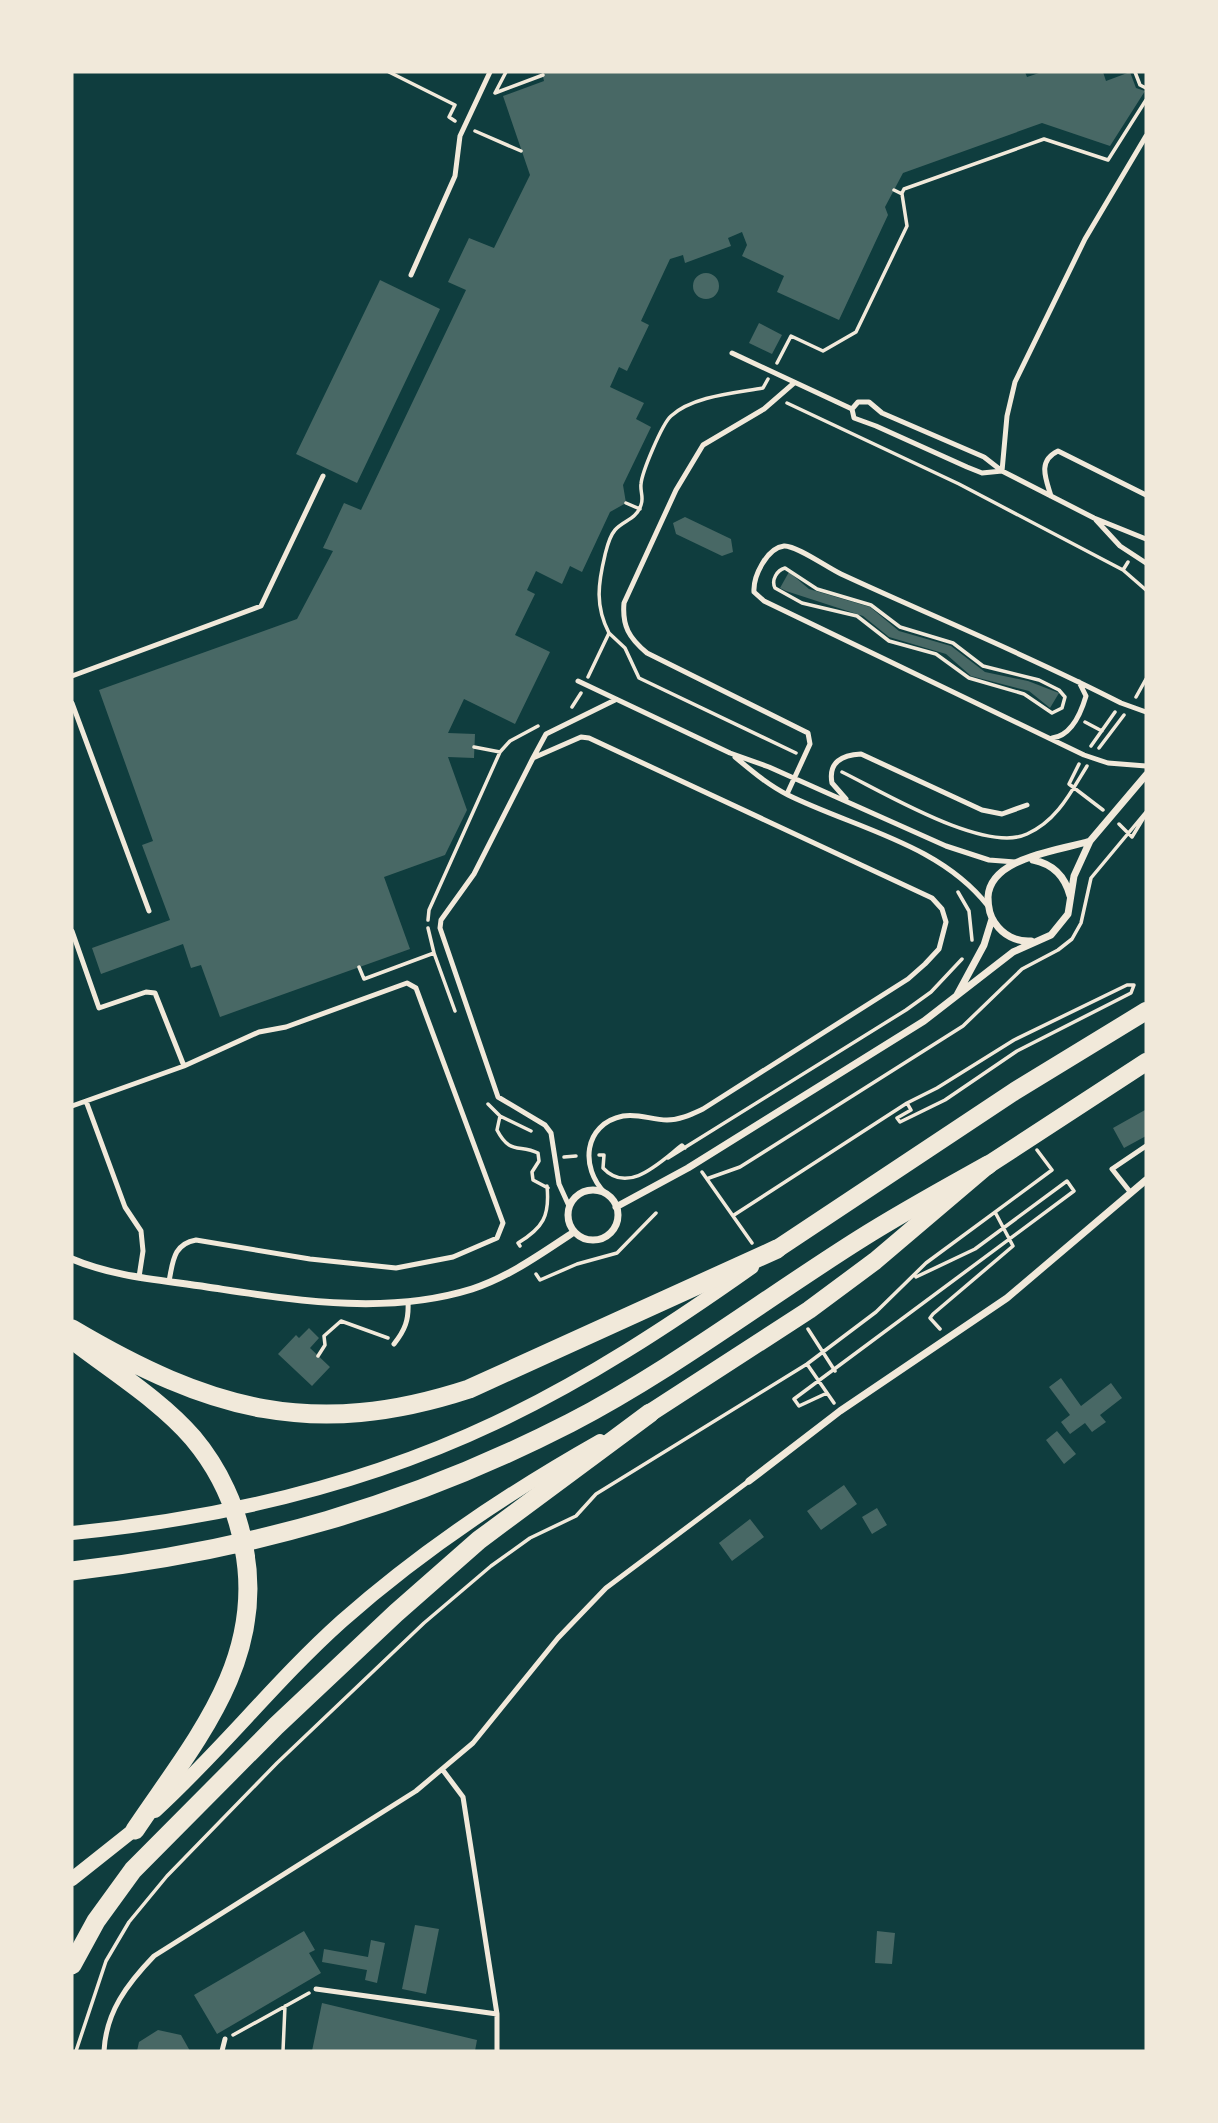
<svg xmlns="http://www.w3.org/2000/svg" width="1218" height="2123" font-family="'Asap Condensed',sans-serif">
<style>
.building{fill:#486865}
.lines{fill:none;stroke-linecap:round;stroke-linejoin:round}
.path{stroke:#f1e9da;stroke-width:3.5}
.service{stroke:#f1e9da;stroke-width:5}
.minor{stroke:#f1e9da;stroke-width:7}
.secondary{stroke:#f1e9da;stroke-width:14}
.trunk{stroke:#f1e9da;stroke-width:18}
.motorway{stroke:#f1e9da;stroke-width:19}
</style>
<rect width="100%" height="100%" fill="#0f3d3e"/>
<path class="building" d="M542 72H1025L1027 77 1042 72H1103L1106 81 1130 72 1136 88 1145 91 1110 146 1042 123 903 173 885 207 888 215 839 320 777 292 784 276 742 256 747 245 742 232 728 238 731 246 685 263 683 255 670 259 641 321 649 325 627 371 619 367 610 387 644 403 636 419 651 427 623 485 626 503 610 512 582 572 570 566 562 584 536 571 527 590 535 594 515 635 550 652 515 724 464 699 448 733 475 734 474 758 448 757 467 810 445 855 384 877 410 949 220 1017 201 965 191 968 183 944 101 974 92 948 170 920 142 845 153 841 99 690 297 619 333 551 323 548 344 503 361 510 466 290 448 282 469 238 494 248 530 175 503 96 544 81Z
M693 286a13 13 0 1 1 26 0a13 13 0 1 1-26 0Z
M380 280 440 309 357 483 296 454Z
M759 323 782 335 772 354 749 343Z
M685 517 731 539 733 552 722 556 676 534 673 523Z
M789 572 809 589 870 607 899 631 951 646 985 672 1028 681 1059 693 1050 708 1029 691 971 676 946 654 889 637 863 616 786 591 780 588Z
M1145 1110 1146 1136 1124 1148 1113 1128Z
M309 1328 319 1338 310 1348 330 1367 312 1386 278 1354 296 1335 299 1338Z
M1061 1378 1081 1406 1111 1383 1122 1398 1100 1415 1106 1422 1092 1432 1085 1423 1070 1434 1061 1422 1070 1415 1049 1387Z
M1057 1431 1076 1454 1064 1464 1046 1440Z
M844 1485 857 1504 821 1530 807 1511Z
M877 1508 887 1525 872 1534 862 1517Z
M750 1519 764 1537 732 1561 719 1543Z
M415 1925 439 1929 426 1994 402 1989Z
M304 1931 315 1950 309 1953 321 1973 217 2034 194 1995Z
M877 1931 895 1933 892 1964 875 1963Z
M371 1940 385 1943 377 1983 365 1980 367 1970 322 1962 324 1949 368 1957Z
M322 2003 477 2040 475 2051H312Z
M158 2030 181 2035 190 2051H137L139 2042Z"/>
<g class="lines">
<path class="path" d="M389 72 455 105 449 117 455 121
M506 72 495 93 543 75
M1135 72 1140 85 1146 88
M475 131 521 151
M894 190 902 194
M902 193 904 189 1044 139 1108 160 1146 100
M777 363 791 336 823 351 856 332 907 226 902 194
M787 403 959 484 1123 570
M626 503 640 509
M1128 562 1123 570 1146 590
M785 568 817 589 871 605 900 627 953 643 983 666 1039 680 1059 690 1065 697 1062 708 1052 713 1024 694 969 678 936 654 889 641 857 616 802 603 775 588C771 580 777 570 785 568Z
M609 633 625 648 639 678 796 753
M588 677 609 633C595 606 598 584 605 555 607 547 609 537 615 530 624 520 636 520 641 505 644 497 640 492 641 484 642 472 662 424 671 416 693 396 735 393 763 388L768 379
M1136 697 1146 679
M572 707 581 693
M1085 722 1102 731
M1091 746 1115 712
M474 747 500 752
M1099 748 1124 715
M1079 764 1069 784 1103 810
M842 772C883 792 985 854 1027 834 1057 821 1071 792 1087 766
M1119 824 1132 837 1146 814
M958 892 969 911 972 940
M428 920 429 910 500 752 510 741 538 726
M428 928 434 953
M359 967 364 979 434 953 455 1011
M488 1104 500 1116 531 1131
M500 1116 497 1130C510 1155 519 1144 538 1153L539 1161 532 1172 533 1180 548 1188
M599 1155H604L603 1168C629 1196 662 1160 682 1145L685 1148
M564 1157 576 1156
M668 1158 906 1010 931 992 962 959
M702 1172 752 1243
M709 1178 740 1167 963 1026 1022 969 1058 950 1072 939 1081 923 1091 878 1146 812
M734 1215 907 1103 937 1088 1014 1040 1127 985H1134L1131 993 1017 1051 945 1100 900 1122 897 1118 911 1110 907 1103
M520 1246 518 1243C543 1228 550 1216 547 1186
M536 1274 540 1280 577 1264 617 1253 656 1213
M808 1329 835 1371
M940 1329 930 1318 933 1314 1013 1246 995 1212
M318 1356 325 1345 324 1336 341 1321 388 1338
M807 1364 834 1403
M827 1393 799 1406 794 1399 1074 1191 1067 1181 975 1249 916 1277
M233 2035 309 1993
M76 2051 106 1961 129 1922 167 1876 277 1763 424 1623 491 1566 530 1538 576 1516 596 1494 807 1364 876 1312 926 1263 1052 1170 1037 1150
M283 2051 285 2006"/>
<path class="service" d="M411 275 455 176 460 136 490 72
M732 353 852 409
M852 409 858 402H869L882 413 984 457 1002 471 1094 518 1146 539
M852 409 854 418 876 426 967 467 982 473 1002 471
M1002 471 1007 416 1015 382 1085 239 1146 136
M1051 496C1046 479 1037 461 1058 451L1146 495
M1096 520 1120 546 1146 563
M72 676 261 606 323 476
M578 681 730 753 769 767 946 846 989 860 1015 862
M72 703 149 911
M1146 712 1121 703C1030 656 934 617 841 574 828 568 796 545 784 546 767 548 753 576 754 592L764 601 1084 755 1108 763 1146 766
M1052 738C1071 736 1081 713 1086 696L1079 682
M735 757C752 771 768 785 788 795 855 828 940 844 988 906
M533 758 546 734 615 700
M787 794 810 744 808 733 647 653C629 638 622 626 624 603L676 490 703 445 764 409 794 383
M846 799 832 783C828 762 842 755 861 754L982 810 1002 814 1027 805
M72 931 99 1008 146 992 155 993 184 1066
M86 1101 125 1207 141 1231 143 1251 139 1277
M72 1106 184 1066 259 1032 286 1027 407 983 416 988 503 1223 497 1238 453 1257 396 1268 310 1259 196 1240C173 1244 173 1262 169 1281
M1131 1193 1112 1169 1146 1146
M569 1206 559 1184 551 1133 545 1125 498 1097 440 928 441 920 474 874 533 758 581 737 589 738 932 898 942 909 946 922 939 949 925 964 908 979 703 1109C692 1114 680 1120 667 1120 652 1120 638 1113 623 1116 583 1124 580 1168 605 1193
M394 1344C405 1330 409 1320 408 1302
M442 1769 463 1797 497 2014
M316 1989 497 2014V2051
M104 2051C106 2012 127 1984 154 1956L416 1791 473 1743 558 1638 606 1588 749 1481
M222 2051 225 2039"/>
<path class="minor" d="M1033 860C1053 864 1065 876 1070 896
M1031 941C1016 942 1003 935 995 923 989 915 988 907 988 897 990 857 1059 851 1090 841
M957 995 984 945 992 919
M568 1215a25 25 0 1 1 50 0a25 25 0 1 1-50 0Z
M616 1207 688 1168 924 1021 1013 952 1051 935 1068 914 1074 876 1090 841 1146 775
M72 1259C114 1277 162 1280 207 1287 295 1300 385 1316 472 1289 509 1277 542 1253 574 1232
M749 1481 840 1411 1007 1298 1146 1180"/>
<path class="secondary" d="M72 1533C216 1519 362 1486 495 1423 586 1380 670 1325 752 1267
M155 1811C221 1751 276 1680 342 1621 421 1551 508 1493 600 1441
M72 1879 140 1825"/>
<path class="trunk" d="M777 1249 1015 1091 1146 1011
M650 1413 809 1310 875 1261 988 1165 1146 1062"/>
<path class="motorway" d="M72 1329C209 1410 313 1440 469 1389L777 1249
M78 1344C116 1373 162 1402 193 1438 219 1469 237 1508 244 1548 266 1661 194 1742 135 1830
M72 1571C252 1550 408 1506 570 1423 672 1370 763 1300 860 1239 901 1213 945 1189 988 1165
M72 1965 96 1921 133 1870 276 1726 396 1613 479 1540 650 1413"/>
</g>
<rect width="1218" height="2123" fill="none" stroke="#f1e9da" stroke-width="147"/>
</svg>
